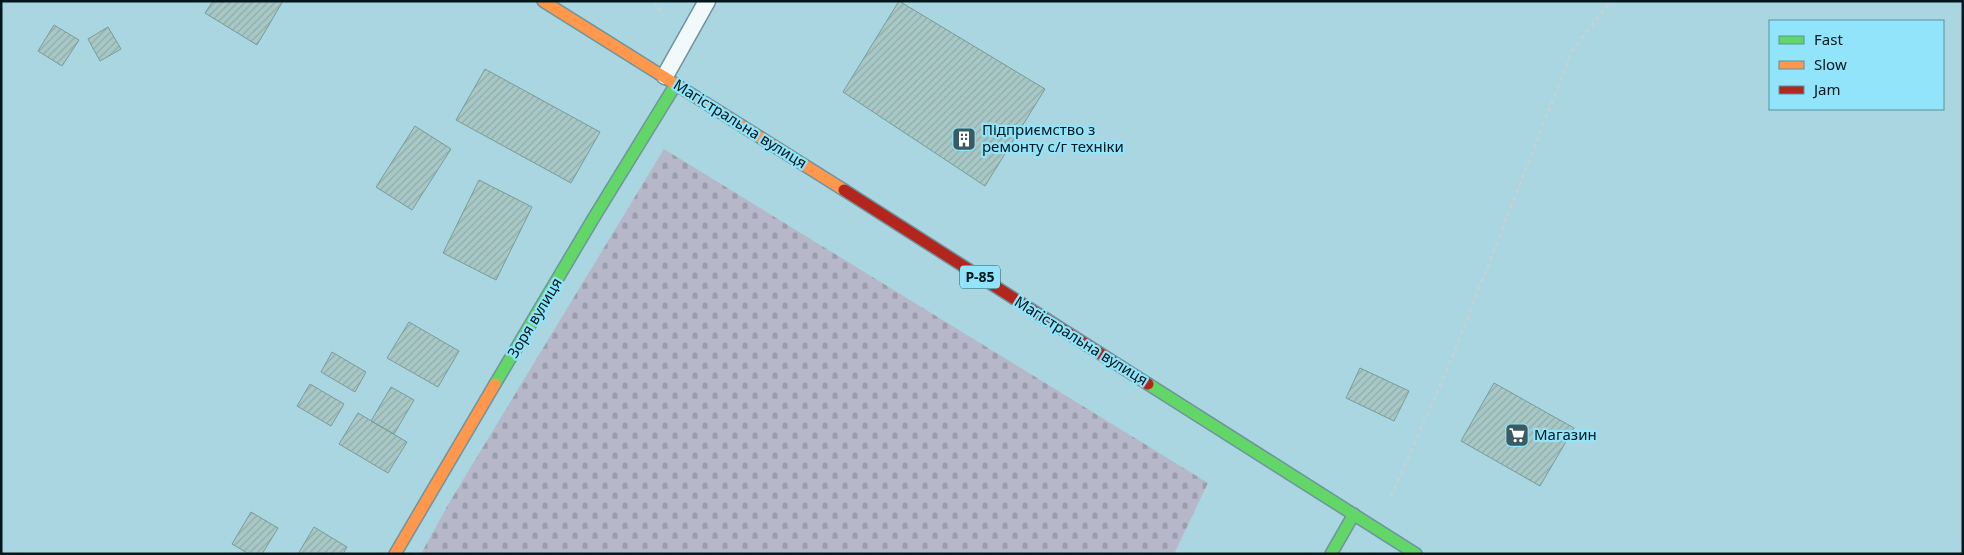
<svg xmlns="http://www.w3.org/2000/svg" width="1964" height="555" font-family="'Noto Sans',sans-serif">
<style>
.cemetery{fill:url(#cemetery-stones)}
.building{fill:url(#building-hatch);stroke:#789c98}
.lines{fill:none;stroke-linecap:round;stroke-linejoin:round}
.lane-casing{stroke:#6e949d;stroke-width:19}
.fast-casing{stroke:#6e949d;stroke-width:14}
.slow-casing{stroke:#6e949d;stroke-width:14}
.jam-casing{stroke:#6e949d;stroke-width:14}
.path{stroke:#c3d2d5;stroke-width:3;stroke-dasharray:4 4;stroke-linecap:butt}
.lane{stroke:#f2f9fa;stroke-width:16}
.fast{stroke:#63d668;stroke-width:11}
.slow{stroke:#ff974d;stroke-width:11}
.jam{stroke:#b3261e;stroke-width:11}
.labels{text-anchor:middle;stroke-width:4.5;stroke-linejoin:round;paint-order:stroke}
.shield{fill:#91e4f9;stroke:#2c545e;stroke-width:1}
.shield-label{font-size:14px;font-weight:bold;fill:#01171c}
.street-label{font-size:15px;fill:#01171c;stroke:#91e4f9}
.poi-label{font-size:15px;fill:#01171c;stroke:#91e4f9;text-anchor:start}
</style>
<defs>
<pattern id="cemetery-stones" width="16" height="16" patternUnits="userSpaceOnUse" patternTransform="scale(1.25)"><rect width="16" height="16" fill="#b6b8ca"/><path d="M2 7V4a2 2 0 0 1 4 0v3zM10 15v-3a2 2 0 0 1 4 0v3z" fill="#9b9dad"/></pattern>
<pattern id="building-hatch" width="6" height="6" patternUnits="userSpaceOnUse" patternTransform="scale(1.25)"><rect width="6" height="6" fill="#a8c8c6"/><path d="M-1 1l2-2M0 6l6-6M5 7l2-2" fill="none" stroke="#8fabaa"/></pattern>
</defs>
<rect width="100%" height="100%" fill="#a9d6e1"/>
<path class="cemetery" d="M664 149 1208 483 1174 554H421L449 503Z"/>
<path class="building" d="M213 1H283L257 45 205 13Z
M899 1 1045 89 985 186 843 92Z
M54 25 79 40 62 66 38 51Z
M108 27 121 49 100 61 88 39Z
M485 69 600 132 571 183 456 120Z
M415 126 451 149 412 210 376 187Z
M479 180 532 207 496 280 443 253Z
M409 322 459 351 438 387 387 358Z
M332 352 366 372 355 392 321 372Z
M1360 368 1409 391 1394 421 1346 398Z
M1494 383 1574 428 1540 486 1461 441Z
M310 384 344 404 331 426 297 406Z
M391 387 414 400 394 434 371 421Z
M358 413 407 442 388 473 339 444Z
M251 512 278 528 262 554H249L232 544Z
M314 527 347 547 343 554H298Z"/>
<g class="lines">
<g class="lane-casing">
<path id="lane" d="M665 76 707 1"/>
</g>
<g class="fast-casing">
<path id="fast" d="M495 384 593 219 676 84
M1148 384 1416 554
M1331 554 1354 514"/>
</g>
<g class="slow-casing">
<path id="slow" d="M543 1 844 190
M395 554 495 384"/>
</g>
<g class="jam-casing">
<path id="jam" d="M844 190 1148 384"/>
</g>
<path class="path" d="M654 1 663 16
M1391 496 1449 365 1572 51 1611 1"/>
<use href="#lane" class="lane"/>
<use href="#fast" class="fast"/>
<use href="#slow" class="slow"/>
<use href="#jam" class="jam"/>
</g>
<defs>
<g id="building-square" transform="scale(1.25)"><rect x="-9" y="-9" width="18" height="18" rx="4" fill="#3c5a61" stroke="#91e4f9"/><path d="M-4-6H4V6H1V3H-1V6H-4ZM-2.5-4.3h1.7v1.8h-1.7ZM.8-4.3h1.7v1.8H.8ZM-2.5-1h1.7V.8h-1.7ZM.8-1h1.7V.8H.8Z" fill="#fff"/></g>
<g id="supermarket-square" transform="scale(1.25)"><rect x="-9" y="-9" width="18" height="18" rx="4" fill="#3c5a61" stroke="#91e4f9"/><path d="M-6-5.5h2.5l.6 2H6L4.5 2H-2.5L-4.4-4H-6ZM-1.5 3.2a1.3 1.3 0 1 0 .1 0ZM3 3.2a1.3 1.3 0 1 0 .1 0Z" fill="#fff"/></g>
</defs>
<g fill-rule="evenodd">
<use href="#building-square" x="964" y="139"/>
<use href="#supermarket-square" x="1517" y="435"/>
</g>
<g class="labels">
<rect class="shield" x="960" y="265.5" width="40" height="23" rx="4"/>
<g class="shield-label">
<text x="980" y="282">Р-85</text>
</g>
<g class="street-label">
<text transform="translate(740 124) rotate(32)" y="5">Магістральна вулиця</text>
<text transform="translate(535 318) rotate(-59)" y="5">Зоря вулиця</text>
<text transform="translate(1081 341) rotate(32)" y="5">Магістральна вулиця</text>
</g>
<g class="poi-label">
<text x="982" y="135">Підприємство з<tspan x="982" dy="17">ремонту с/г техніки</tspan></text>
<text x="1534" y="440">Магазин</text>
</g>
</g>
<rect width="1964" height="555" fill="none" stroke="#01171c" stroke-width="5"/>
<rect x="1769" y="20" width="175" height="90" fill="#91e4f9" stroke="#5792a1"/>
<rect x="1779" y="36" width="25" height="8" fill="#63d668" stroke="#5792a1"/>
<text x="1814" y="45" font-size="15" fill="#01171c">Fast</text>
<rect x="1779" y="61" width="25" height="8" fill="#ff974d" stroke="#5792a1"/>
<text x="1814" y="70" font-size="15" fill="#01171c">Slow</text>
<rect x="1779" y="86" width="25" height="8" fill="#b3261e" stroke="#5792a1"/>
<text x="1814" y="95" font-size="15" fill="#01171c">Jam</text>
</svg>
